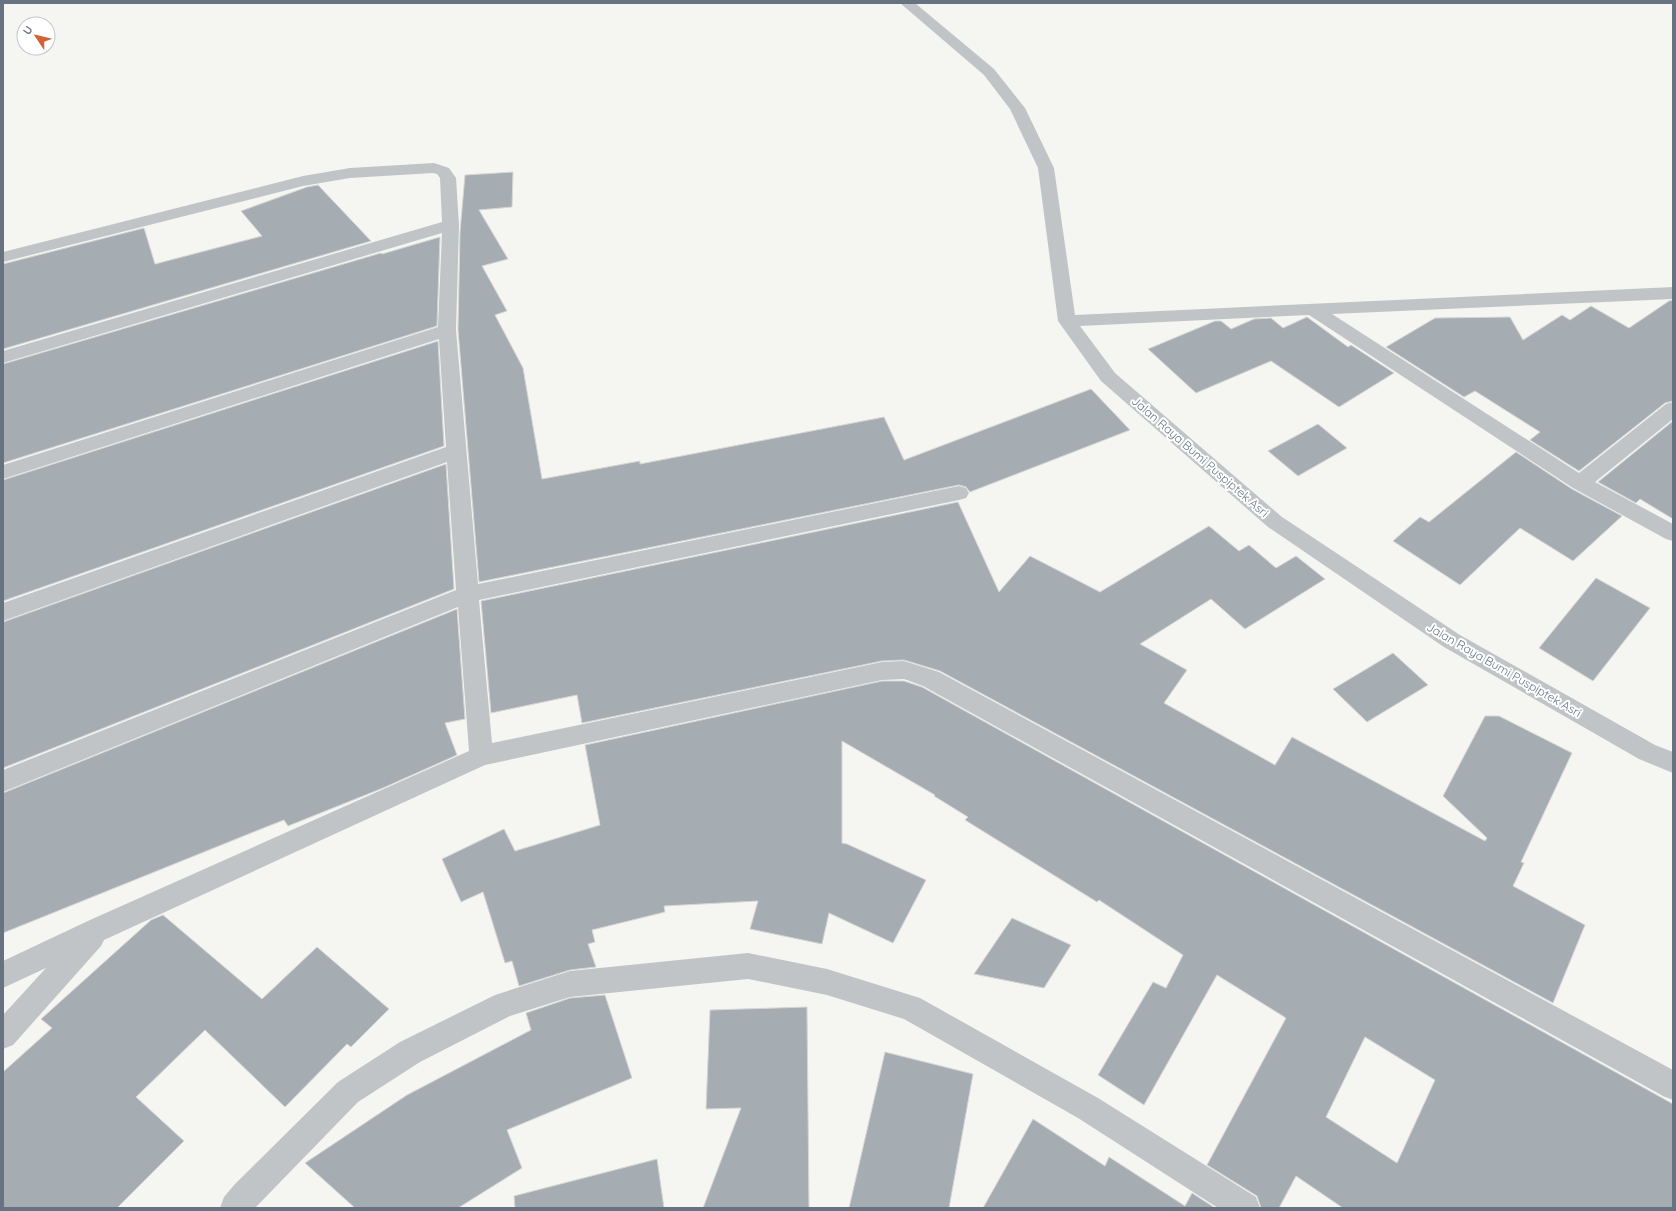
<svg xmlns="http://www.w3.org/2000/svg" width="1676" height="1211" font-family="Quicksand,sans-serif">
<style>
.building{fill:#a6adb2;stroke:#d6d6d4;fill-rule:evenodd}
.lines{fill:none;stroke-linecap:round;stroke-linejoin:round}
.minor{fill:#c1c4c7;fill-rule:evenodd}
.labels{text-anchor:middle;stroke-width:4;stroke-linejoin:round;paint-order:stroke}
.street-label{font-size:12px;fill:#677380;stroke:#fff}
</style>
<rect width="100%" height="100%" fill="#f5f5f2"/>
<path class="building" d="M513 172 512 207 479 210 508 259 482 266 507 311 495 315 523 368 542 479 640 461V464L884 417 904 460 1091 389 1130 430 970 492 966 487 959 485 479 582 458 330 460 232 465 175Z
M318 185 371 241 3 349V264L144 228 155 264 262 236 241 211 307 187Z
M440 237 437 326 3 463V364L381 253 382 254Z
M1673 300V401L1665 403 1579 471 1530 440 1540 432 1475 391 1464 397 1386 347 1435 318 1510 317 1523 340 1562 315 1570 320 1591 306 1629 328 1669 301Z
M1307 317 1348 347 1351 345 1394 373 1339 407 1271 361 1196 393 1148 349 1215 321H1221L1231 329 1254 319 1271 318 1283 328Z
M438 341 444 446 3 601V480Z
M1673 421V519L1640 499 1636 503 1598 482Z
M1318 424 1347 448 1298 476 1268 451Z
M1516 452 1572 489 1622 516 1573 561 1520 528 1460 585 1393 541 1420 517 1429 522Z
M446 464 454 589 3 768V622Z
M958 502 999 592 1030 556 1100 592 1209 526 1239 551 1249 545 1276 568 1296 556 1325 579 1245 629 1211 599 1140 644 1187 670 1164 703 1275 765 1292 737 1485 841 1487 838 1443 796 1485 716H1499L1572 753 1521 862 1524 863 1513 886 1585 925 1553 1003 940 671 904 660 882 661 582 723 577 695 491 713 481 601Z
M1596 578 1650 608 1593 681 1539 648Z
M457 609 465 719 445 723 457 755 383 788 288 826 284 820 266 827 3 933V793Z
M1393 653 1428 685 1367 722 1333 689Z
M882 681H904L922 687 1673 1104V1208H1343L1296 1176 1279 1208H1261L1257 1196 1207 1165 1286 1018 1217 975 1144 1105 1098 1075 1153 982 1166 988 1183 955 1099 900 1097 902 965 820 968 817 934 796 935 795 842 741V843L847 844 926 880 893 943 829 913 822 944 750 929 758 901 664 906 665 912 592 930 595 942 588 944 596 967 570 970 519 986 512 961 505 963 483 892 461 902 442 859 504 829 515 851 600 825 585 745ZM1365 1037 1435 1080 1397 1163 1326 1117Z
M163 915 262 999 317 947 389 1009 351 1047 347 1044 285 1107 205 1030 136 1097 184 1141 117 1208H3V1072L52 1028 41 1019 151 920Z
M1012 918 1071 945 1044 988 974 974Z
M605 995 632 1078 507 1130 522 1168 458 1208H355L305 1163 407 1095 531 1030 526 1013 570 998Z
M807 1007 809 1208H703L741 1108 706 1109 710 1010Z
M885 1052 973 1074 949 1208H849Z
M1033 1119 1105 1166 1109 1157 1185 1206 1192 1193 1215 1208H983Z
M657 1159 664 1208H515L514 1196Z"/>
<g class="lines">
<path class="minor" d="M900 3H915L994 69 1025 108 1054 168 1075 315 1673 287V299L1332 314 1579 473 1666 404 1673 402V419L1595 482 1673 524V541L1666 539 1573 488 1309 315 1080 326 1115 373 1282 517 1460 635 1655 745 1673 752V773L1639 759 1444 647 1268 527 1101 381 1058 321 1038 168 1010 109 984 75Z
M434 163 449 168 456 178 459 225 456 330 478 584 959 486 966 488 969 493 966 498 959 500 479 600 492 743 882 662 904 661 939 672 1673 1070V1100L1663 1096 923 686 904 679 882 680 485 765 104 940 101 946 13 1045 3 1049V1015L46 968 3 988V961L90 920 469 751 458 607 3 792V770L456 590 447 462 3 621V603L446 447 439 339 3 479V465L438 327 442 233 3 363V351L442 222 440 178 437 174 433 173 350 178 303 186 3 262V252L303 176 350 168Z
M748 953 827 969 920 998 1098 1098 1256 1197 1260 1208H1218L1078 1118 904 1019 827 995 748 979 570 997 510 1016 420 1062 358 1102 255 1208H220L224 1197 235 1184 338 1082 400 1042 495 995 570 971Z"/>
</g>
<g class="labels">
<g class="street-label">
<text transform="translate(1200 457) rotate(41)" y="4">Jalan Raya Bumi Puspiptek Asri</text>
<text transform="translate(1504 670) rotate(30)" y="4">Jalan Raya Bumi Puspiptek Asri</text>
</g>
</g>
<rect width="1676" height="1211" fill="none" stroke="#677380" stroke-width="8"/>
<g transform="translate(36 36) rotate(305)"><circle r="19" fill="#ffffff" stroke="#c2c7cc"/>
<path d="M0-3L7 15L0 10L-7 15Z" fill="#d46133"/>
<text y="-6" font-size="11" font-weight="bold" text-anchor="middle" fill="#677380">U</text>
</g>
</svg>
